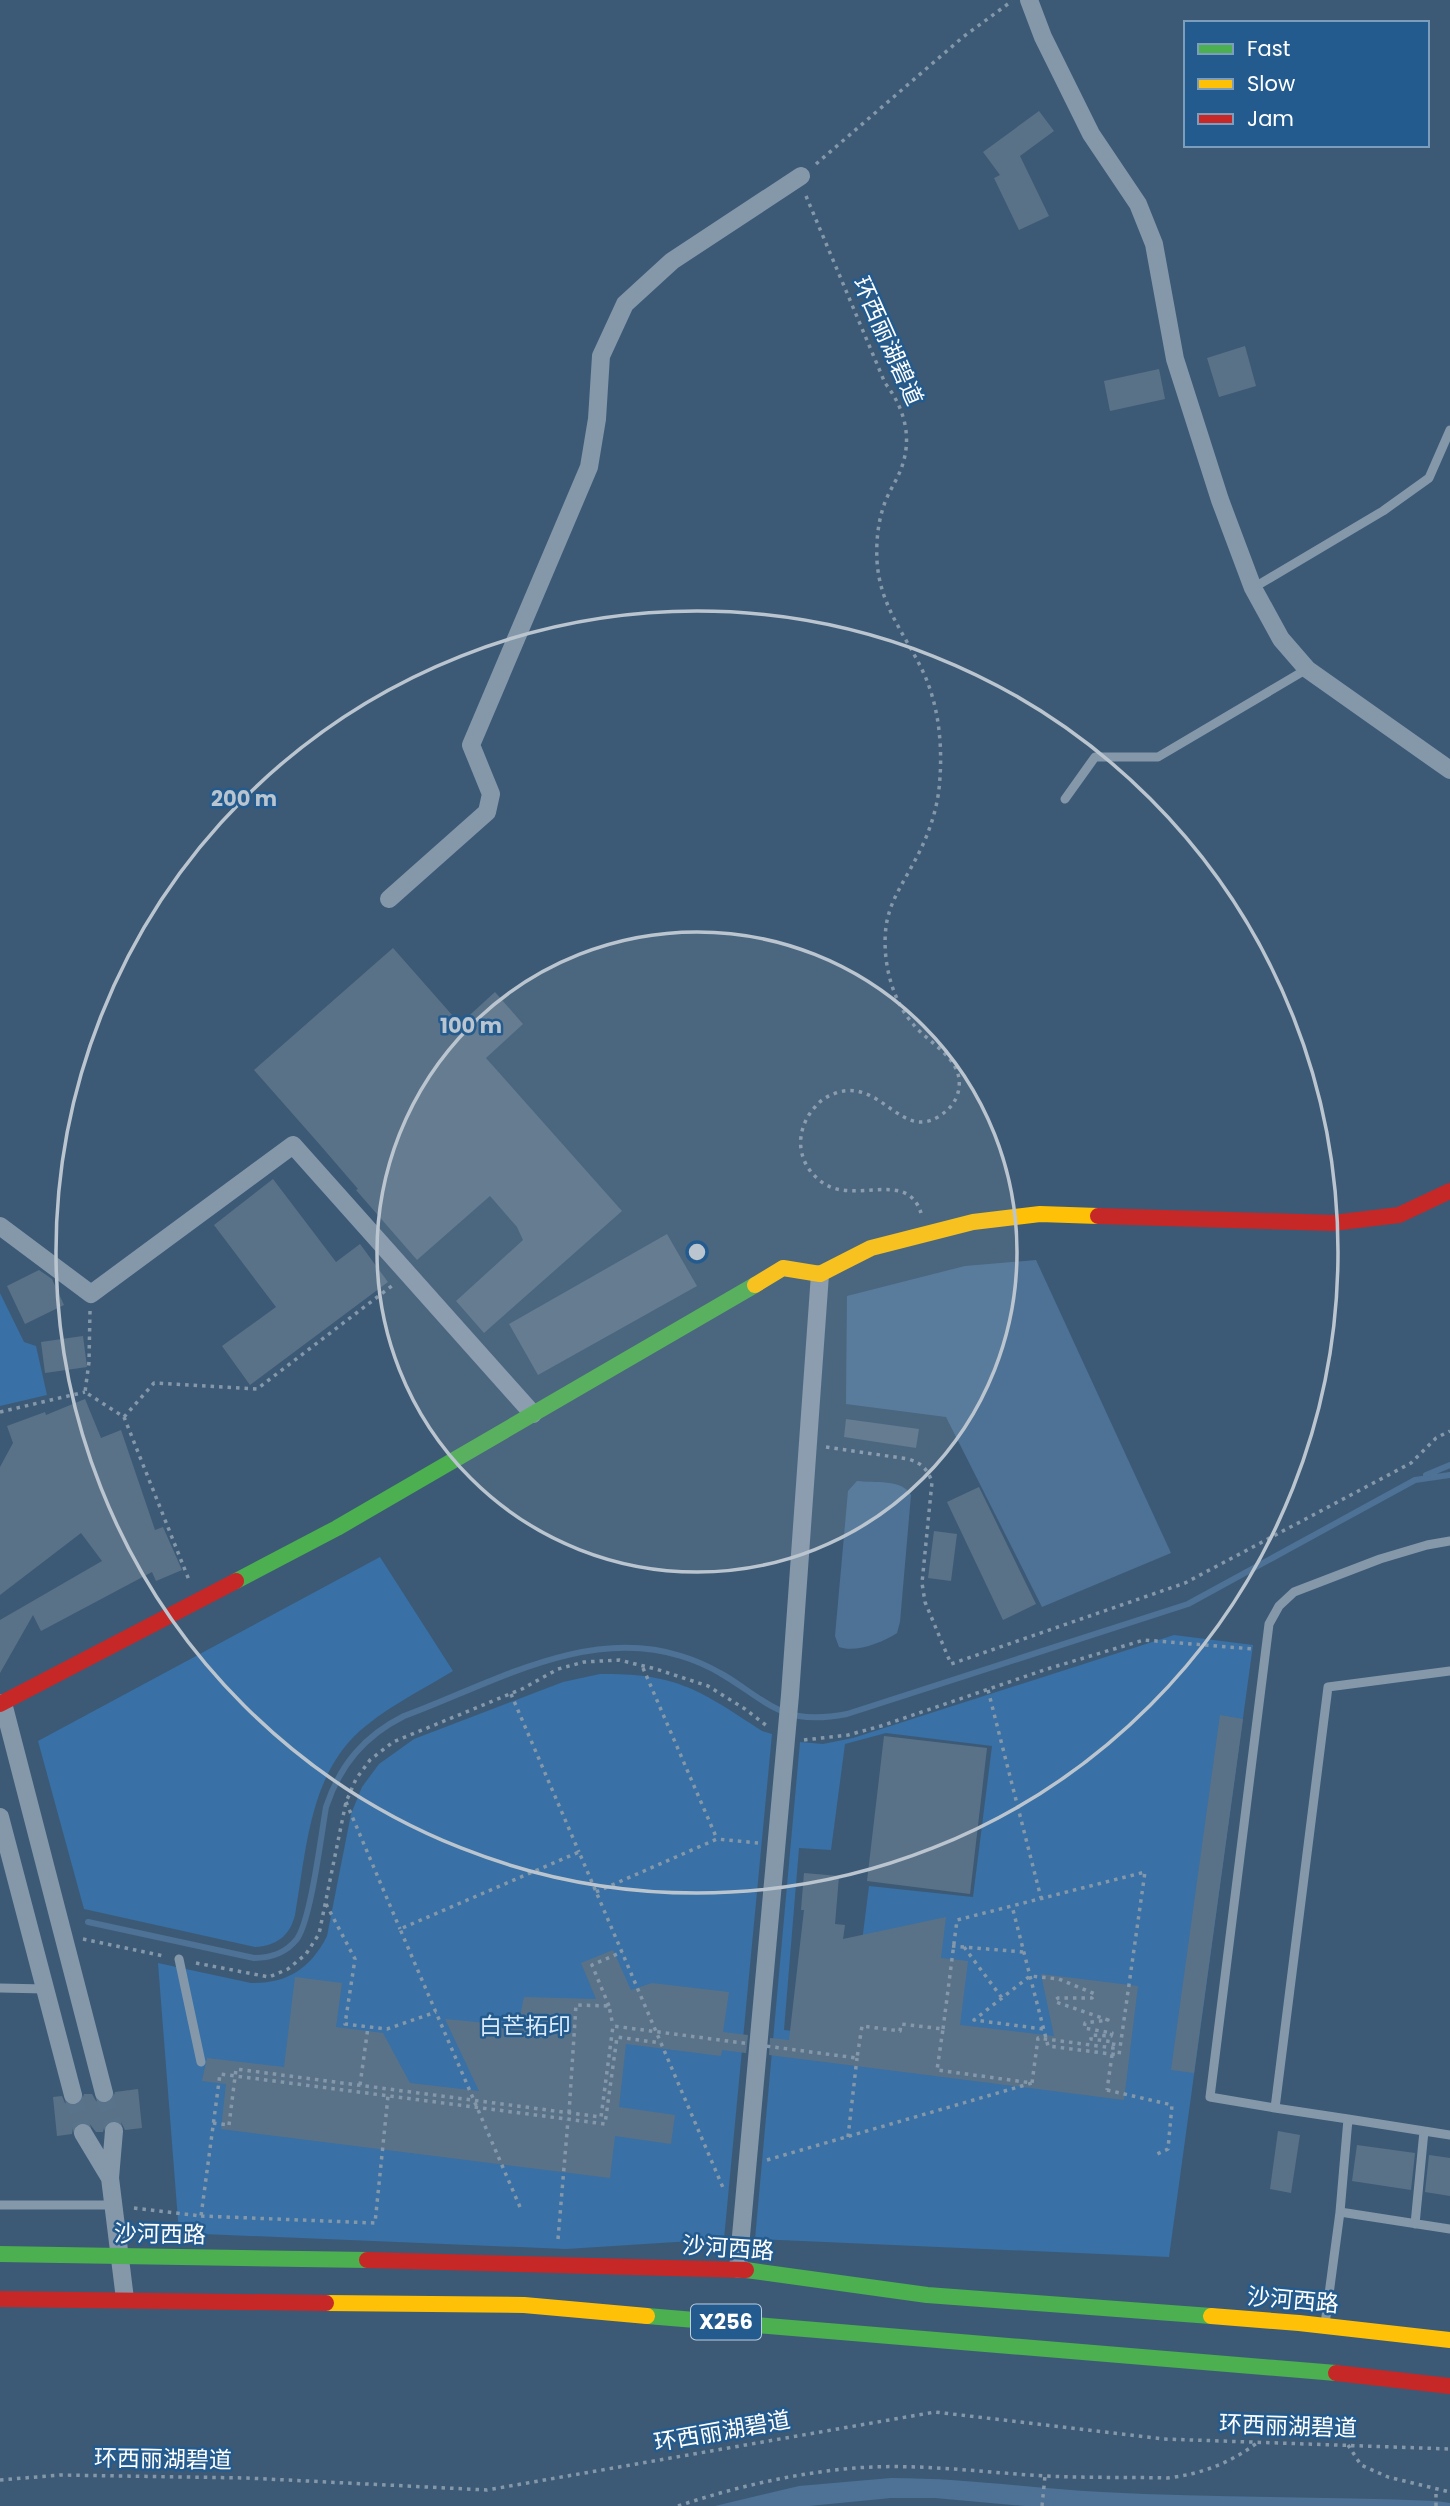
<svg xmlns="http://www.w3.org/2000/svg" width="1450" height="2506" font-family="Poppins,'Noto Sans SC',sans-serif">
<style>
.green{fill:#3970a5;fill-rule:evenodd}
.water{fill:#4d7296}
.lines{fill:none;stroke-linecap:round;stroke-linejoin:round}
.stream{stroke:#4d7296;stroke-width:6}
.building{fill:#5a7288}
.street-tunnel{stroke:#59738b;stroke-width:18;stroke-dasharray:18 9;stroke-linecap:butt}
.path{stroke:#8498aa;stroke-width:3.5;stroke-dasharray:3.5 5;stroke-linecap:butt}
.lane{stroke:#8498aa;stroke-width:9}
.street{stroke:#8498aa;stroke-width:18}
.fast{stroke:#4caf50;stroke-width:16}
.slow{stroke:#ffc107;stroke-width:16}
.jam{stroke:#c62828;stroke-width:16}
.path-bridge{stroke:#8498aa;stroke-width:3.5;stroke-dasharray:3.5 5;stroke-linecap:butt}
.ring{fill:none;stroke:#bbc5cf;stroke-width:3.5}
.labels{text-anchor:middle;stroke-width:5;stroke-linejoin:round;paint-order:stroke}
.shield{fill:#245b8f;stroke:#bdcedd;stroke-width:2}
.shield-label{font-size:21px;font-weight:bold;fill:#fff}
.street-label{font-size:23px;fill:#fff;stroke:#245b8f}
.park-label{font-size:23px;fill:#daeaf9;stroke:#245b8f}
.centre{fill:#bbc5cf;stroke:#245b8f;stroke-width:3.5}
.ring-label{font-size:21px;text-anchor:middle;font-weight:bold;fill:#bbc5cf;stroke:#245b8f;stroke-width:5;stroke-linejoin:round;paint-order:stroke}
</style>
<rect width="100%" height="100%" fill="#3c5a76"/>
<path class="green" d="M0 1293 24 1342 36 1346 47 1395 0 1406Z
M380 1557 453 1671C425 1688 393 1704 367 1725 309 1770 307 1848 295 1915 290 1936 276 1946 255 1947L84 1909 38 1741Z
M1174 1635 1253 1645 1169 2257 755 2239 800 1742 823 1744 853 1738ZM886 1733 992 1746 973 1897 869 1886 850 2037 784 2030 799 1848 831 1850 845 1744Z
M600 1674C676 1673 700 1690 762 1731L772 1734 724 2239 566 2249 179 2233 158 1963 251 1983C287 1984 311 1968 327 1936L351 1814 362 1787 379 1764 414 1739 563 1682Z"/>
<path class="water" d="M1036 1260 1171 1553 1042 1607 946 1417 846 1404 847 1296 965 1266Z
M857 1481C873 1483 903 1479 911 1495L900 1622 897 1633C882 1643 855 1653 839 1647L835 1636 848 1491Z
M891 2478C962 2478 1031 2488 1102 2492 1213 2498 1325 2496 1436 2501L1450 2503V2506H1025L935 2498H891L809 2506H715L799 2486Z"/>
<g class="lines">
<path class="stream" d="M1426 1475 1450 1465
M88 1922 254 1958C271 1958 286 1953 297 1939 311 1919 321 1836 326 1807 340 1765 364 1736 404 1716 491 1684 587 1626 681 1656 694 1660 708 1666 720 1673 746 1687 769 1711 799 1716 816 1719 831 1717 847 1714L1188 1604 1415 1480 1450 1475"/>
</g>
<path class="building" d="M1039 111 1054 131 1020 156 1049 216 1019 230 994 178 1000 175 983 152Z
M1245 346 1256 386 1219 397 1207 358Z
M1159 369 1165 399 1110 411 1104 381Z
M393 948 460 1024 495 992 523 1024 486 1058 622 1211 484 1333 456 1301 523 1240 517 1227 490 1196 417 1260 356 1190 358 1189 321 1146 254 1070Z
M273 1179 336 1262 360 1244 388 1282 250 1385 222 1346 276 1307 214 1225Z
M667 1234 697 1286 538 1375 509 1324Z
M39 1270 52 1279 64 1305 25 1324 7 1286Z
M83 1336 87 1367 45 1373 41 1342Z
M85 1399 101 1438 121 1430 155 1530 163 1527 182 1570 156 1581 152 1572 41 1631 33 1615 0 1673V1620L102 1561 81 1533 0 1595V1467L13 1443 7 1426 45 1412 46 1415Z
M846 1419 919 1429 916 1448 844 1437Z
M979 1487 1036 1604 1003 1620 947 1502Z
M934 1531 957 1534 951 1581 928 1578Z
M1220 1715 1243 1719 1194 2073 1171 2070Z
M884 1736 987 1748 970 1894 867 1881Z
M804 1873 839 1876 835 1924 845 1925 843 1939 946 1917 941 1958 968 1961 960 2025 1054 2036 1041 1974 1138 1986 1124 2100 769 2055 770 2038 789 2040 804 1910H801Z
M613 1950 631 1990 652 1983 729 1992 723 2032 748 2035 746 2053 722 2050 721 2056 626 2044 619 2107 675 2115 671 2144 615 2136 610 2178 221 2129 226 2084 202 2081 207 2058 284 2067 295 1977 342 1983 336 2027 383 2033 410 2083 479 2091 445 2019 518 2026 524 1997 596 1999 581 1963Z
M138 2089 142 2128 125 2130 121 2122 114 2120 105 2124 103 2132H96L89 2123 82 2122 73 2127 72 2134 57 2136 53 2097 62 2096 65 2103 75 2106 81 2103 84 2094H92L96 2101 106 2104 112 2101 115 2092Z
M1278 2131 1300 2135 1291 2193 1270 2189Z
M1357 2145 1415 2153 1411 2190 1352 2181Z
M1429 2155 1450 2158V2196L1425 2192Z"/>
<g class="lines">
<path class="street-tunnel" d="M104 2093 114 2131
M73 2095 83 2133"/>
<path class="path" d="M816 164 963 37 1012 1
M806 196 885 383C903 406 912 434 903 463 899 478 889 490 884 505 878 522 876 542 877 561 880 608 907 636 925 676 940 711 943 751 939 789 936 815 926 841 913 864 902 885 889 903 886 927 882 959 891 999 913 1024 931 1046 969 1061 957 1096 953 1106 946 1112 938 1117 901 1139 882 1081 839 1092 830 1095 821 1099 815 1107 805 1118 799 1133 801 1149 803 1161 808 1170 817 1178 849 1210 906 1166 921 1213
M90 1311 89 1362 85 1392 124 1417 189 1580
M0 1412 85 1392
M124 1417 154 1383 257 1389 393 1285
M826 1447 908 1459C921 1463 927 1468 932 1482L922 1583 925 1602 951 1664 1185 1583 1411 1463 1436 1438 1450 1431
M643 1668 717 1839
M988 1690 1041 1898
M511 1694 579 1852
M804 1740 848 1735 881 1726 1047 1669 1144 1640 1253 1649
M346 1802 400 1929
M596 1892 717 1839 758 1843
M326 1904 355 1959 345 2024 387 2029 436 2012
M83 1939 164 1956
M952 1946 1023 1952
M964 1947 1002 1998
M196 1963 269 1977 288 1969 306 1954 319 1934 346 1802 356 1779 370 1760 393 1742 522 1689 558 1669 584 1662 619 1660 656 1669 708 1686 745 1709 767 1726
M609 2006 592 1965 622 1952
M943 2029 957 1920 1145 1872 1119 2055 1048 2046 1012 1906
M1043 2029 974 2020 1030 1976 1059 1979 1095 1994 1092 1998H1058L1055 2000 1056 2002 1108 2020 1085 2023 1084 2028 1112 2033 1111 2036 1091 2035V2039L1114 2042 1113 2048
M360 2085 368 2027
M1107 2090 1172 2105 1168 2149 1155 2155
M569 2113 576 2005 609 2006 613 2026
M213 2123 229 2125
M848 2137 857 2058
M767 2160 1032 2083
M520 2207 400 1929 579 1852 724 2190
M134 2208 201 2216 220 2074 605 2124 617 2037 661 2043
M201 2216 375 2223 388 2096
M558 2239 568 2120
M1348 2445 1361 2465 1388 2477 1450 2492
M0 2480 60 2475 247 2478 487 2490 935 2412 1164 2439 1450 2449
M678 2506C732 2488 787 2475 844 2469 911 2462 977 2472 1045 2476 1085 2478 1126 2477 1167 2478 1202 2474 1230 2463 1257 2443
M1042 2506 1045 2476
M1436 2506V2490"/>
<path class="lane" d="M1253 588 1383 511 1429 478 1450 430
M1065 799 1095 757H1158L1307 669
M179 1959 201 2062
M0 1988 45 1989
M1275 2108 1210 2097 1269 1624 1279 1606 1294 1592 1380 1559 1427 1545 1450 1541
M1348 2119 1424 2131 1415 2224
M1424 2131 1450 2135
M0 2205H115
M1340 2212 1450 2229
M1325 2324 1340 2212 1348 2119 1275 2108 1328 1687 1450 1671"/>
<path class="street" d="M1029 0 1043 37 1091 134 1138 204 1154 244 1175 359 1220 500 1253 588 1281 639 1307 669 1450 770
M389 899 487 812 491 794 471 745 589 467 597 419 601 356 625 304 672 261 801 176
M0 1226 91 1294 293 1145 533 1414
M3 1703 104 2093
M0 1817 73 2095
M114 2131 110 2178 125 2299
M83 2133 110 2178
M738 2269 790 1695 820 1274"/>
<path class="fast" d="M236 1581 337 1528 755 1285
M0 2254 367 2260
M746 2270 927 2295 1211 2316
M647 2316 1336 2373"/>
<path class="slow" d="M755 1285 783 1268 820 1274 871 1248 973 1222 1040 1214 1098 1216
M326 2303 524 2305 647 2316
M1211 2316 1299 2323 1450 2340"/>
<path class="jam" d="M1098 1216 1333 1223 1399 1215 1450 1191
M0 1704 236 1581
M367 2260 746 2270
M0 2299 326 2303
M1336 2373 1450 2386"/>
<path class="path-bridge" d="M229 2125 236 2069 601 2117 613 2026 857 2058 862 2026 900 2031 901 2024 943 2029 937 2070 1032 2083 1038 2038 1113 2048 1107 2090"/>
</g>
<circle cx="697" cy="1252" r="320" fill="#bbc5cf" fill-opacity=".12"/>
<g class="ring">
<circle cx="697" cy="1252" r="320"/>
<circle cx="697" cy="1252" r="641"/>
</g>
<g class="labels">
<rect class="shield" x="691" y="2304.5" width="70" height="35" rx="5"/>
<g class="shield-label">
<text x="726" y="2329">X256</text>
</g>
<g class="street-label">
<text transform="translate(888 341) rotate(66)" y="8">环西丽湖碧道</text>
<text transform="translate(160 2234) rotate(1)" y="8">沙河西路</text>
<text transform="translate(728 2248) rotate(4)" y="8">沙河西路</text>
<text transform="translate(1293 2300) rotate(5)" y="8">沙河西路</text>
<text transform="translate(1288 2426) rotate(2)" y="8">环西丽湖碧道</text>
<text transform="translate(722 2431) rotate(-10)" y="8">环西丽湖碧道</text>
<text transform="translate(163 2459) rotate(1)" y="8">环西丽湖碧道</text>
</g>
<g class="park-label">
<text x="525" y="2034">白芒拓印</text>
</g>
</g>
<circle cx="697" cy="1252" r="10" class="centre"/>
<g class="ring-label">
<text x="244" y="806">200 m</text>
<text x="471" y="1033">100 m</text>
</g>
<rect x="1184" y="21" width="245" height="126" fill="#245b8f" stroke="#7c9dbc" stroke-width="2"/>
<rect x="1198" y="44" width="35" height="10" fill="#4caf50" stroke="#7c9dbc" stroke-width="2"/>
<text x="1247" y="56" font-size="21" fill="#ffffff">Fast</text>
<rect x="1198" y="79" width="35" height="10" fill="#ffc107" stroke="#7c9dbc" stroke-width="2"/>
<text x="1247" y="91" font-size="21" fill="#ffffff">Slow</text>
<rect x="1198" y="114" width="35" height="10" fill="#c62828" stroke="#7c9dbc" stroke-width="2"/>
<text x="1247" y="126" font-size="21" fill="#ffffff">Jam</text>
</svg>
